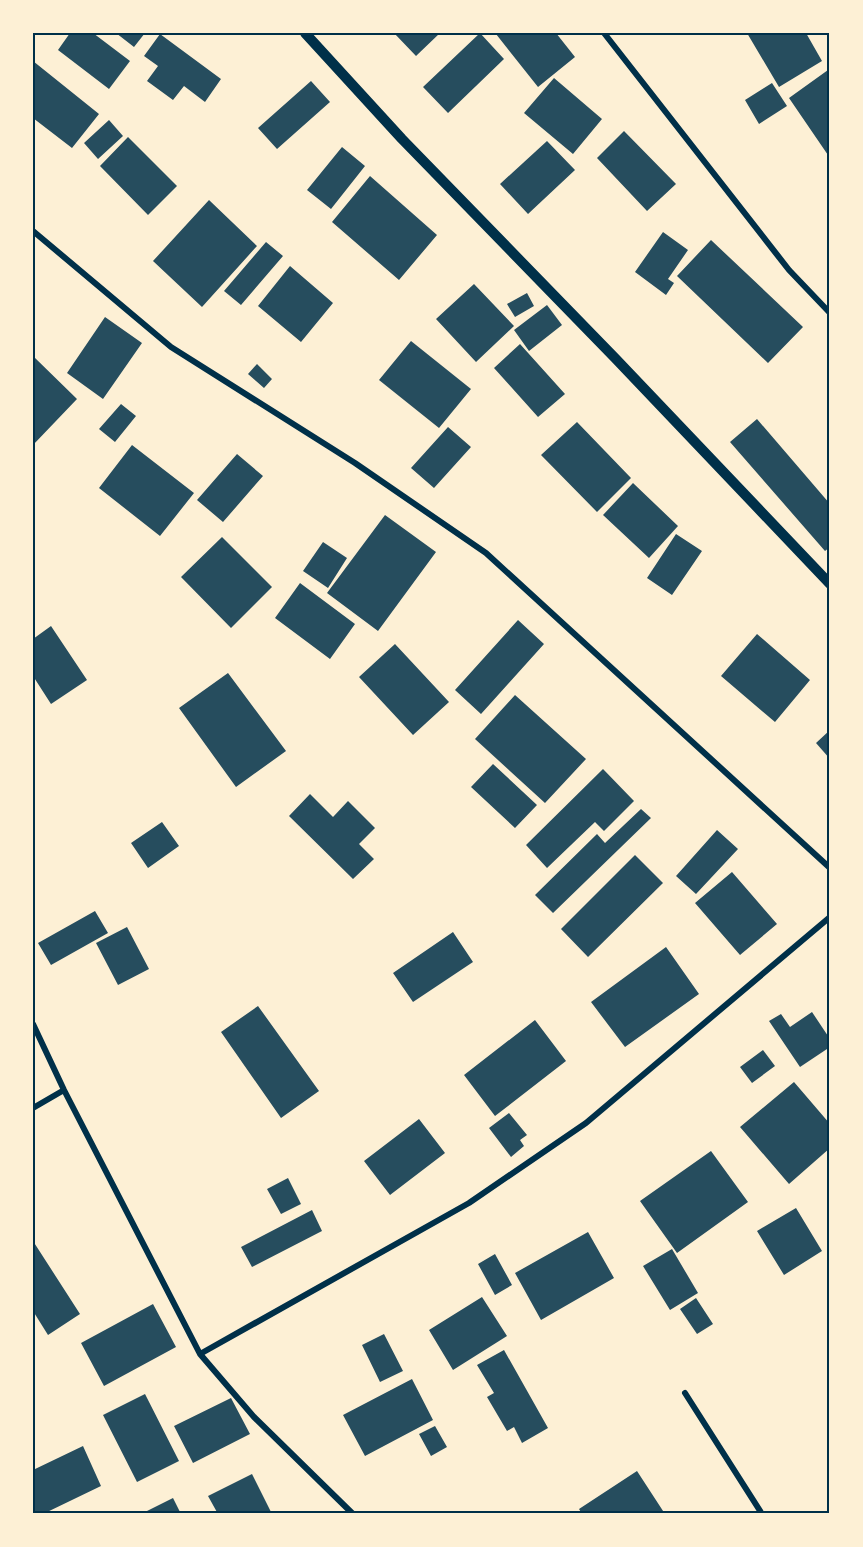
<svg xmlns="http://www.w3.org/2000/svg" width="863" height="1547" font-family="'Times New Roman',serif">
<style>
.building{fill:#264d5e}
.lines{fill:none;stroke-linecap:round;stroke-linejoin:round}
.minor{stroke:#003049;stroke-width:6}
.tertiary{stroke:#003049;stroke-width:10}
.neatline{fill:none;stroke:#003049;stroke-width:2}
</style>
<rect width="100%" height="100%" fill="#fdf0d5"/>
<path class="building" d="M70 33H93L130 61 109 89 58 50Z
M116 33H145L134 47Z
M394 33H440L416 56Z
M480 33 504 59 448 113 423 87Z
M498 33H556L575 57 538 87 496 34Z
M747 33H806L822 61 779 87Z
M160 34 221 79 205 102 184 86 173 100 147 81 158 66 144 56Z
M33 61 99 114 72 148 33 118Z
M828 70 830 73V158L789 98Z
M554 78 602 119 573 154 524 113Z
M311 81 330 102 277 149 258 128Z
M772 83 787 106 759 124 745 100Z
M109 120 123 136 98 159 84 143Z
M624 131 676 184 647 211 597 158Z
M128 137 177 186 148 215 100 166Z
M547 141 575 170 528 214 500 184Z
M342 147 365 166 331 209 307 190Z
M370 176 437 235 399 280 332 222Z
M209 200 257 246 202 307 153 261Z
M663 232 688 250 668 279 674 283 666 295 635 272Z
M711 240 803 327 768 363 677 276Z
M266 242 283 256 241 305 224 291Z
M290 266 333 303 301 342 258 306Z
M474 284 514 326 476 362 436 319Z
M527 293 534 306 515 317 507 304Z
M547 305 562 325 529 351 514 330Z
M105 317 142 343 103 399 67 373Z
M411 341 471 389 439 428 379 380Z
M520 344 565 394 538 417 494 368Z
M33 356 77 399 33 445Z
M257 364 272 379 264 388 248 374Z
M121 404 136 416 115 442 99 429Z
M757 419 830 504V547L825 551 730 442Z
M577 422 631 478 597 512 541 455Z
M448 427 471 447 434 488 411 468Z
M132 445 194 493 160 536 99 488Z
M237 454 263 476 223 522 197 500Z
M633 483 678 526 649 558 603 515Z
M385 515 436 552 378 631 327 593Z
M676 534 702 551 672 595 647 578Z
M222 537 272 587 231 628 181 577Z
M323 542 347 558 328 588 303 571Z
M300 583 355 624 330 659 275 618Z
M518 620 544 644 481 714 455 690Z
M51 626 87 680 51 704 33 676V639Z
M757 634 810 680 775 722 721 676Z
M395 644 449 702 413 735 359 677Z
M228 673 286 751 236 787 179 708Z
M515 695 586 759 545 803 475 739Z
M830 730V759L816 743Z
M493 764 537 805 515 828 471 787Z
M603 769 634 801 604 831 595 822 547 868 526 845Z
M310 794 333 817 348 801 375 828 359 844 374 859 353 879 289 816Z
M641 809 651 818 553 913 535 895 597 834 605 843Z
M162 822 179 846 148 868 131 843Z
M717 830 738 849 696 894 676 876Z
M635 855 663 883 588 957 561 929Z
M732 872 777 924 740 955 695 903Z
M95 911 108 933 51 965 38 943Z
M127 927 149 969 118 985 96 943Z
M453 932 473 962 413 1002 393 973Z
M666 947 699 994 625 1047 591 1002Z
M258 1006 319 1091 281 1118 221 1032Z
M812 1012 830 1039V1047L800 1067 769 1021 781 1014 790 1027Z
M535 1020 566 1061 495 1116 464 1075Z
M763 1050 775 1066 752 1083 740 1067Z
M794 1082 830 1124V1148L789 1184 740 1127Z
M509 1113 527 1135 520 1140 524 1146 511 1157 489 1128Z
M419 1119 445 1153 390 1195 364 1161Z
M711 1151 748 1202 677 1253 640 1201Z
M288 1178 301 1204 281 1214 267 1189Z
M796 1208 822 1251 784 1275 757 1231Z
M312 1210 322 1231 252 1267 241 1247Z
M588 1232 614 1278 541 1320 515 1273Z
M33 1241 80 1314 48 1335 33 1311Z
M672 1249 698 1293 670 1310 643 1266Z
M495 1254 512 1285 495 1295 478 1264Z
M482 1297 507 1336 453 1370 429 1330Z
M696 1298 713 1324 697 1334 680 1309Z
M153 1304 176 1347 104 1386 81 1343Z
M384 1334 403 1371 380 1382 362 1345Z
M504 1350 548 1428 522 1443 514 1427 507 1431 487 1397 494 1393 477 1365Z
M412 1379 433 1420 365 1456 343 1415Z
M145 1394 179 1461 137 1482 103 1415Z
M231 1398 250 1434 193 1463 174 1426Z
M435 1426 447 1447 431 1456 419 1434Z
M83 1446 101 1486 43 1514H33V1470Z
M637 1471 665 1514H582L579 1509Z
M252 1474 272 1514H218L208 1496Z
M173 1498 181 1514H141Z"/>
<g class="lines">
<path class="minor" d="M604 33 789 270 830 313
M33 231 171 347 355 463 486 553 830 868
M33 1024 64 1090 200 1354 254 1417 353 1514
M33 1108 64 1090
M200 1354 469 1203 586 1123 830 917
M685 1393 762 1514"/>
<path class="tertiary" d="M305 33 402 139 615 358 830 584"/>
</g>
<rect width="863" height="1547" fill="none" stroke="#fdf0d5" stroke-width="69"/>
<rect x="34" y="34" width="794" height="1478" class="neatline"/>
</svg>
